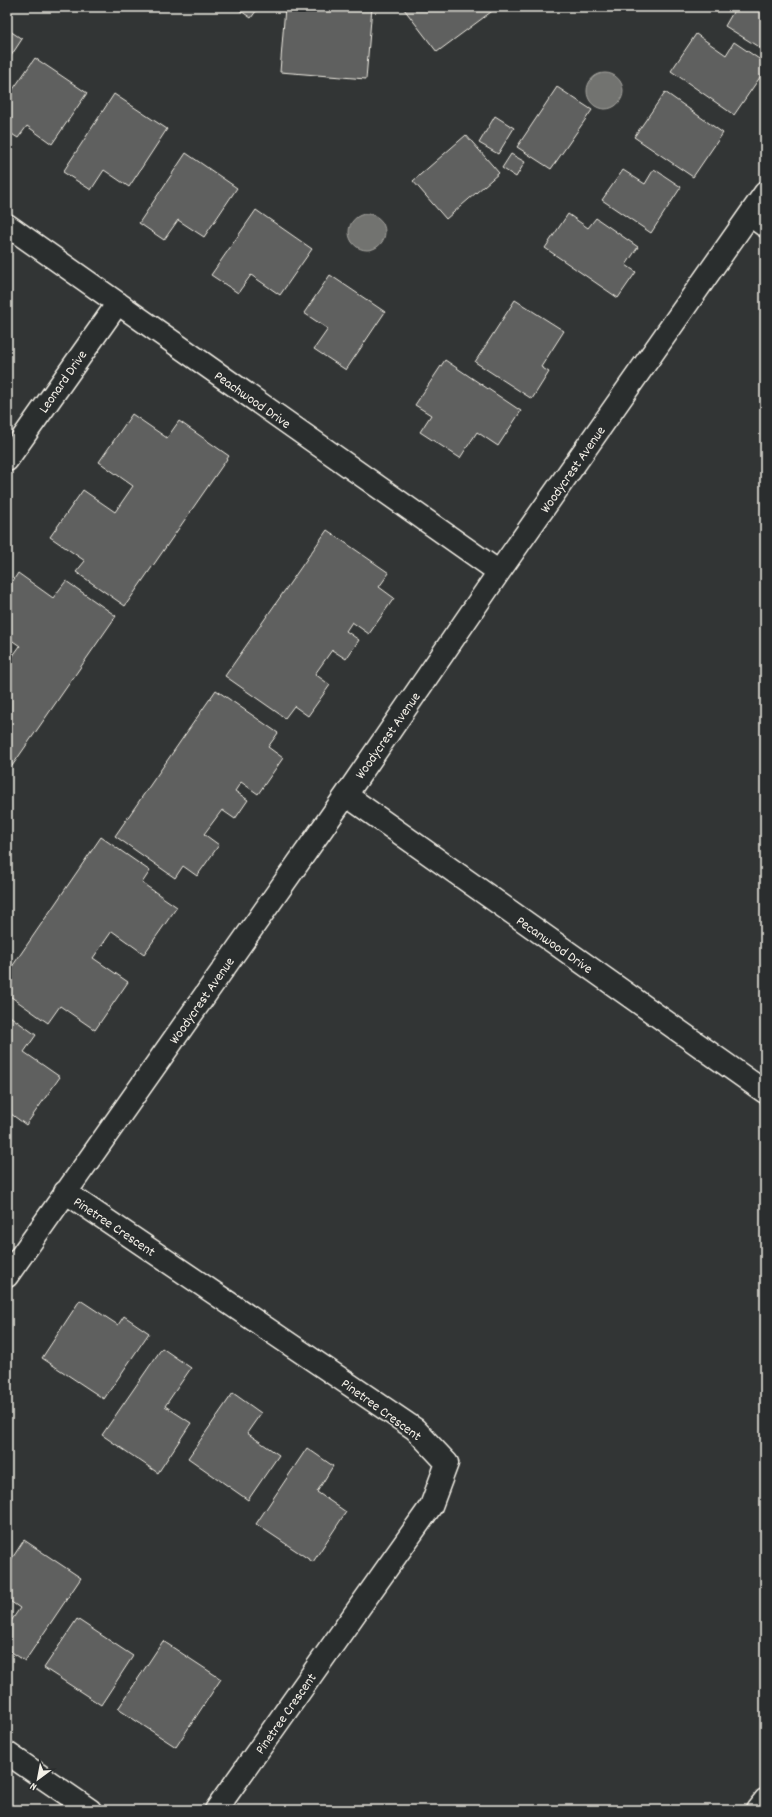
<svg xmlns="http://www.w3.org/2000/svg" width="772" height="1817" font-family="Dekko,sans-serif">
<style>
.water{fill:#727370;stroke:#a6a5a0}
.building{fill:#5f605f;stroke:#f4f1e8}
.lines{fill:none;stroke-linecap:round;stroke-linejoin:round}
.minor-casing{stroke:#f4f1e8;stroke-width:25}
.minor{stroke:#2a2d2e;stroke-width:22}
.labels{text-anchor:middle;stroke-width:3;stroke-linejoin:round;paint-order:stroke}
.street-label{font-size:14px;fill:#f4f1e8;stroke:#2a2d2e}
</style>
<rect width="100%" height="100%" fill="#323535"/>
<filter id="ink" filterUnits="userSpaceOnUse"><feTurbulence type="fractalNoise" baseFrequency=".025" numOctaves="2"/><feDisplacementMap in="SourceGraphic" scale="8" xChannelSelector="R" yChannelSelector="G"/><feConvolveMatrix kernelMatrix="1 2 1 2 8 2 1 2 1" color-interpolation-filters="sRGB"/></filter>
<g filter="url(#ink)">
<path class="water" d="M587 91a18 18 0 1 1 36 0a18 18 0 1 1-36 0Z
M349 232a18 18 0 1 1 36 0a18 18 0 1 1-36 0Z"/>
<path class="building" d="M235 7H259L251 18Z
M285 7 325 10V7H372L366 79 280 72Z
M407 7H494L495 9 437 52 404 9Z
M736 7H765V51L725 26Z
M7 29 22 39 7 62Z
M696 34 726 55 734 42 765 63V70L734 115 671 71Z
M35 58 87 93 52 144 27 126 18 138 7 131V98Z
M557 87 592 110 551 169 517 147Z
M665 92 723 133 693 177 634 137Z
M114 94 167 129 129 187 104 170 91 190 63 172Z
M495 116 514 128 498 154 479 143Z
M466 135 499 173 446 219 413 181Z
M186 153 237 188 204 237 178 220 164 240 139 223Z
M511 154 525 162 516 177 502 168Z
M654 169 681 187 651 233 602 200 623 170 645 184Z
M256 210 312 249 280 295 251 275 238 293 211 275Z
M568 214 588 228 596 218 638 247 626 265 636 272 618 298 545 248Z
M330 275 385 312 346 370 314 349 328 329 304 313Z
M515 300 564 331 541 367 549 372 532 399 475 362Z
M445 360 521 411 498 446 477 432 460 458 420 432 431 415 415 405Z
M132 414 167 438 179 421 229 456 125 606 76 572 85 561 50 537 83 490 115 512 133 486 99 462Z
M327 530 389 573 379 587 394 598 369 634 352 622 346 631 359 640 346 659 332 650 315 674 330 685 308 716 294 706 285 718 225 676Z
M18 573 53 598 66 581 116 616 12 766 7 762V664L20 646 7 637V590Z
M216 690 278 733 268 747 283 758 258 794 241 782 235 791 248 800 235 819 222 810 204 834 219 845 197 876 183 866 175 878 115 836Z
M101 837 150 871 142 883 177 907 144 954 112 931 93 958 128 982 95 1030 60 1006 48 1023 7 994V974Z
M7 1014 36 1035 24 1052 60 1077 26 1125 7 1111Z
M80 1300 118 1325 124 1316 149 1333 104 1399 42 1358Z
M162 1348 191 1368 165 1406 191 1423 158 1473 102 1435Z
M233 1393 261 1413 247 1433 279 1455 248 1500 188 1458Z
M307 1448 333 1466 317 1492 346 1512 313 1562 256 1524Z
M24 1540 81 1578 25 1661 7 1649V1627L20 1608 7 1599V1566Z
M77 1619 133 1656 101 1705 44 1668Z
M163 1641 221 1679 176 1747 118 1709Z"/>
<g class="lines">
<g class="minor-casing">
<path id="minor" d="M750 215 765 226
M7 225 499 572
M7 460 118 303
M346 795 765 1092
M65 1192 415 1429 447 1463 431 1506 216 1810
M7 1276 346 795 499 572 765 193
M7 1753 90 1810
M757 1810 765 1800"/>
</g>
<use href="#minor" class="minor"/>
</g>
</g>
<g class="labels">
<g class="street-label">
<text transform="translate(62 381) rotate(-55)" y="5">Leonard Drive</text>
<text transform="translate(253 399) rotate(35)" y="5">Peachwood Drive</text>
<text transform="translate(572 469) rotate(-55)" y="5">Woodycrest Avenue</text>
<text transform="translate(387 735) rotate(-55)" y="5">Woodycrest Avenue</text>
<text transform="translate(555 944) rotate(35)" y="5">Pecanwood Drive</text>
<text transform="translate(201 1000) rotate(-55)" y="5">Woodycrest Avenue</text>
<text transform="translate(115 1226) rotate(34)" y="5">Pinetree Crescent</text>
<text transform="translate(382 1409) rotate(36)" y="5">Pinetree Crescent</text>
<text transform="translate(285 1713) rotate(-55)" y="5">Pinetree Crescent</text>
</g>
</g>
<rect width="772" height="1817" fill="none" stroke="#2a2d2e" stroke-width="24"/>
<rect x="12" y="12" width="748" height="1793" fill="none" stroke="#f4f1e8" stroke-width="1.5" filter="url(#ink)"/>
<g transform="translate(38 1779) rotate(212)" stroke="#2a2d2e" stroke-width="3" paint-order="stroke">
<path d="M0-3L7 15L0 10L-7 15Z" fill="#f4f1e8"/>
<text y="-6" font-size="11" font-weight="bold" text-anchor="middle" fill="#f4f1e8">N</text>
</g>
</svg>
